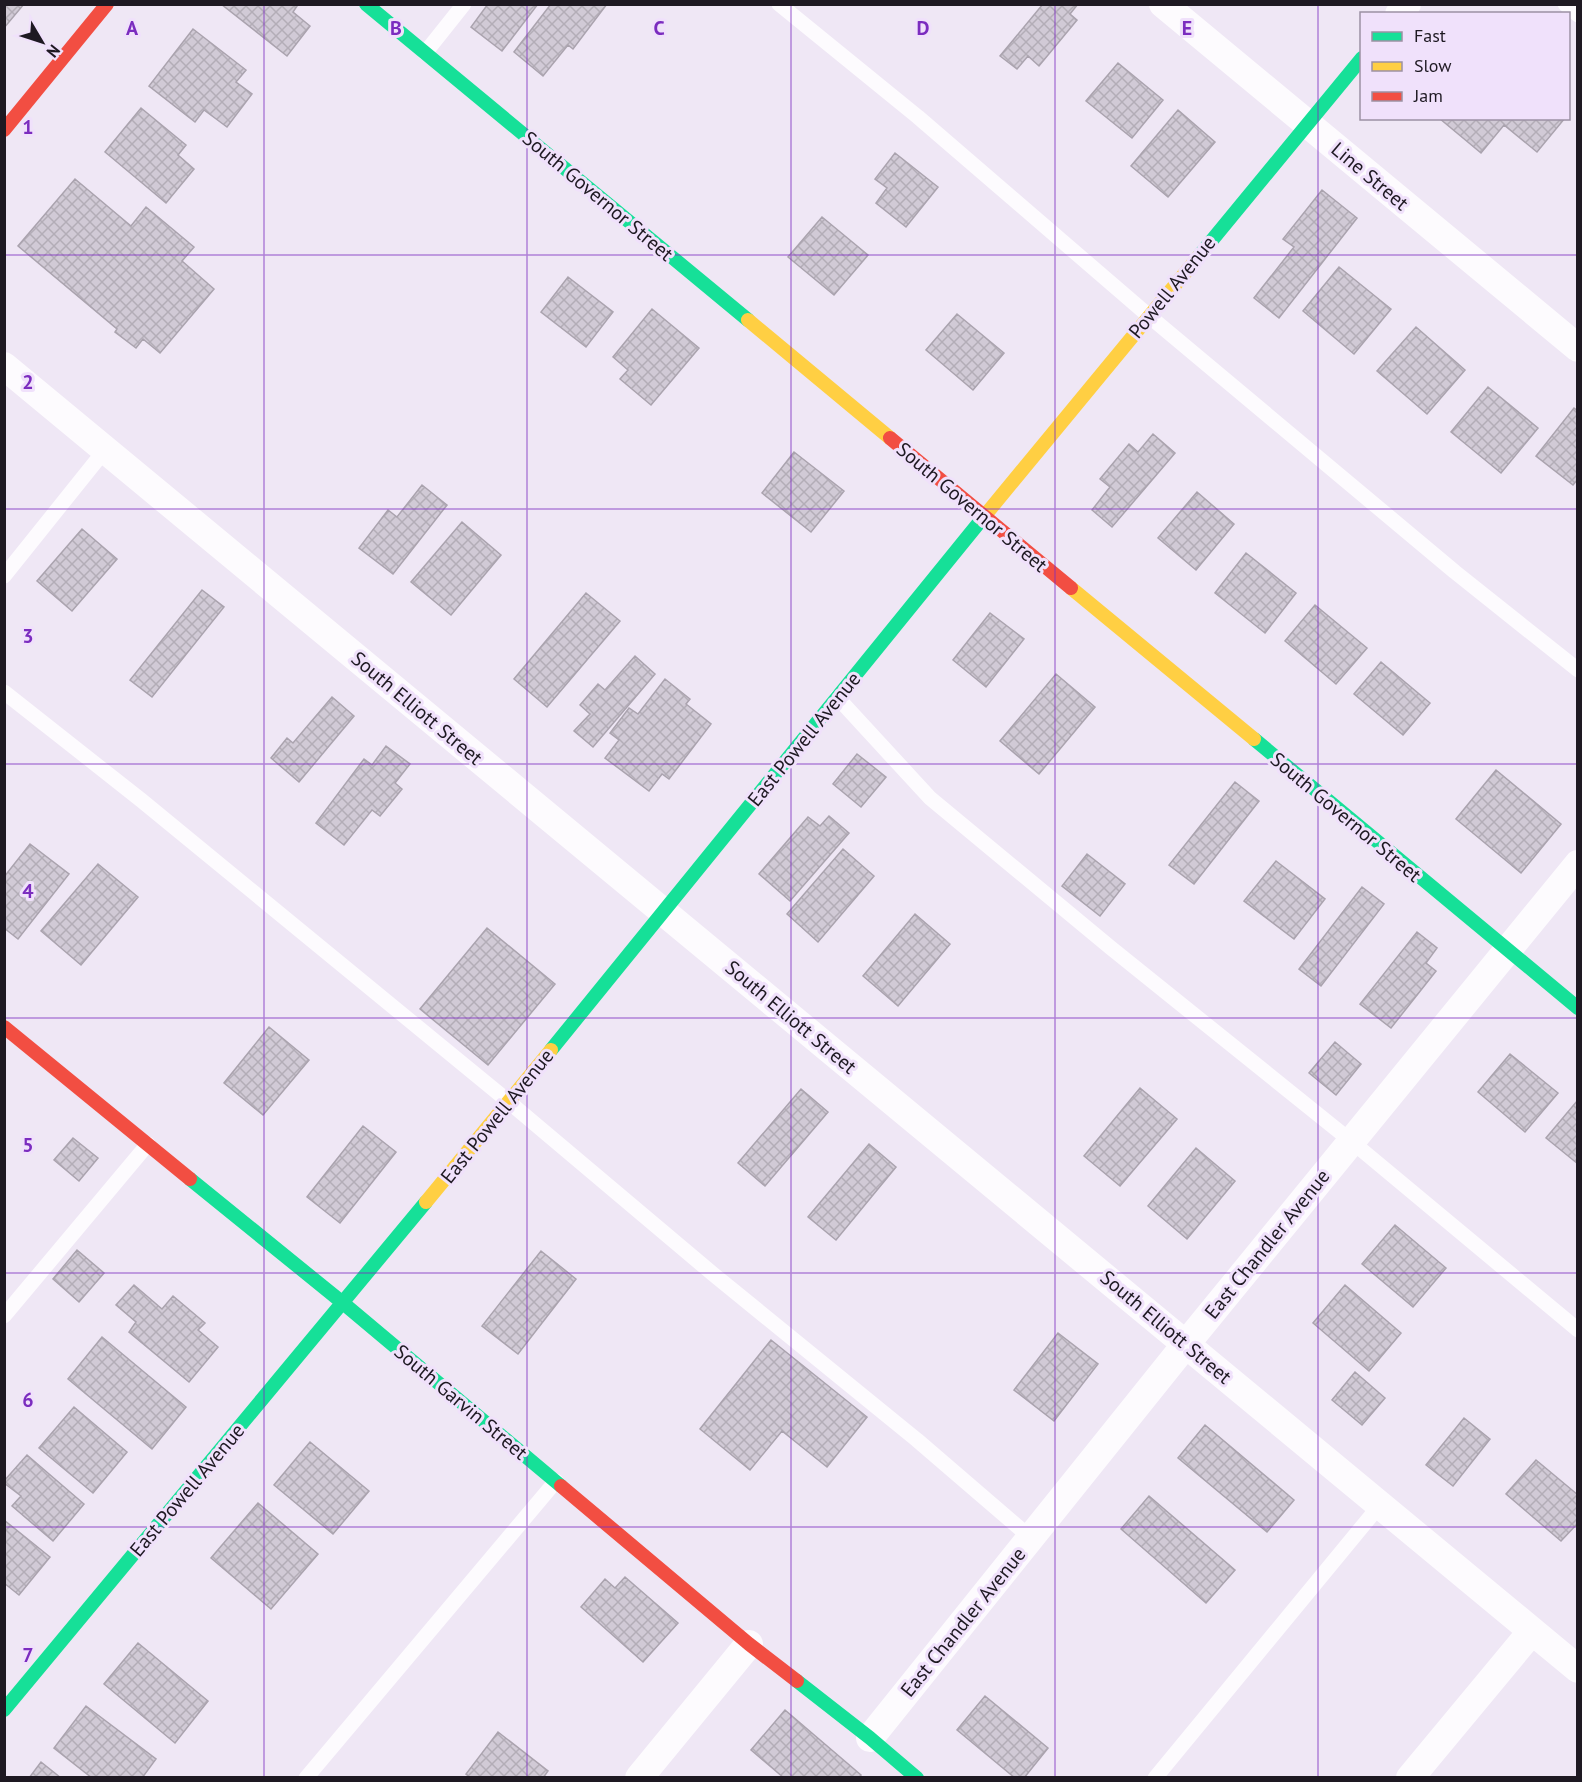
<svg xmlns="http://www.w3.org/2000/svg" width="1582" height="1782" font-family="'PT Sans',sans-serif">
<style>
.building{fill:url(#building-cross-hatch);stroke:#aaa3ae;stroke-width:1.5}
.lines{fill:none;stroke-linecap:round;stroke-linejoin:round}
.lane{stroke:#fdfbfe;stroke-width:15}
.street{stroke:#fdfbfe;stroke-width:28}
.fast{stroke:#16e098;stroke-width:14}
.slow{stroke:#ffcf43;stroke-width:14}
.jam{stroke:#f24e42;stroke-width:14}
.grid{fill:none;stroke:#7b2cbf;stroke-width:1.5;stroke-opacity:0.55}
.labels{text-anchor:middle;stroke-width:6;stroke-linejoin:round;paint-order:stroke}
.street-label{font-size:20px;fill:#1e1922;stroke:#f0e1fb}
.grid-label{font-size:20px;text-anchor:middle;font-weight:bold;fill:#7b2cbf;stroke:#f0e1fb;stroke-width:6;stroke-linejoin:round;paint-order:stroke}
</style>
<defs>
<pattern id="building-cross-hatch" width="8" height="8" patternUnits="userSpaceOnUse" patternTransform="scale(1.5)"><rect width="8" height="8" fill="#d1cad6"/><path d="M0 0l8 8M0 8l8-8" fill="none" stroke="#b3adb7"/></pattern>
</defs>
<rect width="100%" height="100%" fill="#efe7f5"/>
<path class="building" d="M4 4H24L4 28Z
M221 4H295L297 6 293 12 310 26 287 56Z
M488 4H538L502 51 471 27Z
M551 4H607L573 49 568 45 543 76 514 52Z
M1043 4H1078L1070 14 1077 20 1039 66 1028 56 1017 69 1000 56Z
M193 29 246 70 236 82 252 94 227 127 204 110 195 122 149 86Z
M1118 63 1163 100 1132 138 1086 101Z
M141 108 186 145 178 155 194 169 166 203 105 152Z
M1178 110 1215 142 1168 197 1131 166Z
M1439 118H1565L1537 152 1504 125 1481 153Z
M895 153 938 187 906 227 876 203 887 188 875 179Z
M75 179 131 226 146 207 194 247 182 261 214 289 160 353 143 339 136 348 115 332 117 329 18 246Z
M1322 190 1357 218 1279 318 1254 298 1294 247 1283 239Z
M822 217 868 255 834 295 788 257Z
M1339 267 1391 309 1354 354 1303 311Z
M568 277 613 312 586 347 541 312Z
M652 309 699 348 651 405 620 379 628 370 613 357Z
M957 314 1004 353 973 390 926 350Z
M1416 327 1465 370 1427 414 1377 371Z
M1488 387 1538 428 1501 473 1451 432Z
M1574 408 1578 411V479L1573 485 1536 456Z
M1153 434 1175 453 1112 527 1092 510 1110 487 1100 479 1129 444 1138 452Z
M794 452 844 491 811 532 762 493Z
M422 485 447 505 393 574 359 548 388 510 397 517Z
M1197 492 1234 524 1196 570 1158 538Z
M462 522 501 555 451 615 411 582Z
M82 529 117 559 72 611 37 581Z
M1246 553 1296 593 1265 633 1215 593Z
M202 590 224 607 152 697 130 680Z
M586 593 620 621 547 707 514 679Z
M1315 605 1367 648 1336 684 1285 641Z
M990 613 1024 639 986 687 953 660Z
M635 656 655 674 593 747 574 731 590 714 580 705 598 684 605 690Z
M1381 662 1430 703 1403 735 1354 694Z
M1056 674 1095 707 1039 774 1000 741Z
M665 679 690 699 686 704 711 724 669 779 662 774 649 791 605 758 619 740 610 733 629 708 638 714Z
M332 697 354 716 299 782 271 758 287 738 293 743Z
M386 746 410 764 395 783 402 789 380 816 372 810 344 845 316 823 364 759 372 765Z
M857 754 886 777 861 807 833 784Z
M1496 770 1561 824 1521 873 1456 819Z
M1235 782 1259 801 1194 884 1169 865Z
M829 816 849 833 790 901 759 874 808 817 820 826Z
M30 844 69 874 18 939 4 928V877Z
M843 849 874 876 818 942 787 914Z
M1087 854 1125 884 1100 916 1062 886Z
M1276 861 1325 899 1294 939 1244 901Z
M98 864 138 897 81 965 41 931Z
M1362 887 1384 904 1321 986 1299 969Z
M915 914 950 944 898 1006 863 976Z
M487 928 555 984 488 1065 420 1009Z
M1417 932 1437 948 1426 963 1436 971 1391 1028 1360 1004Z
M269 1027 309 1060 263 1115 224 1083Z
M1335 1042 1361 1064 1336 1095 1309 1073Z
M1510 1054 1558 1093 1525 1132 1478 1092Z
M1140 1088 1177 1119 1120 1186 1084 1156Z
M801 1089 828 1112 765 1186 738 1163Z
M1577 1101 1578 1102V1164L1546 1138Z
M363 1126 396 1152 340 1223 307 1197Z
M73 1138 98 1158 79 1181 54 1160Z
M869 1144 896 1167 836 1240 808 1217Z
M1196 1148 1235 1181 1187 1239 1148 1206Z
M1395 1225 1446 1268 1413 1307 1362 1264Z
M77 1250 104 1273 79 1302 53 1279Z
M541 1251 576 1279 518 1354 482 1326Z
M134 1285 162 1309 173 1296 205 1323 198 1330 218 1347 189 1382 129 1332 136 1322 116 1305Z
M1345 1285 1401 1333 1369 1371 1313 1323Z
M1058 1333 1098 1364 1054 1421 1014 1390Z
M102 1337 186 1407 152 1449 68 1379Z
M771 1340 867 1417 827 1467 782 1431 750 1470 700 1429Z
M1355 1372 1385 1398 1362 1425 1332 1400Z
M74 1407 127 1452 93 1493 39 1448Z
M1464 1418 1490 1439 1453 1486 1426 1465Z
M1205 1425 1294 1500 1267 1532 1178 1458Z
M310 1442 369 1491 333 1534 274 1485Z
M27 1455 84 1504 53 1541 12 1506 21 1496 4 1483V1481Z
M1536 1460 1578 1495V1523L1561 1541 1506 1494Z
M1149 1496 1235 1570 1206 1603 1121 1529Z
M258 1503 318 1554 271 1609 211 1558Z
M4 1520 50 1557 19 1595 4 1583Z
M625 1577 678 1623 643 1662 581 1607 605 1579 615 1588Z
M138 1643 208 1701 175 1743 104 1684Z
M985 1696 1048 1748 1024 1778H1015L957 1730Z
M86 1706 156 1759 142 1778H92L54 1748Z
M785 1710 861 1775 858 1778H784L751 1750Z
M498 1732 548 1771 543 1778H471L466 1774Z
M41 1762 61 1778H29Z"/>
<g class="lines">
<path class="lane" d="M779 4 918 117 1149 316 1455 572 1578 670
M1565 4 1578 15
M425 53 464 4
M4 576 105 450
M4 692 141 800 509 1102 713 1274 917 1440 1031 1538
M837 697 930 798 1111 948 1351 1141 1578 1330
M4 1316 148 1144
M306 1778 556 1481
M1155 1778 1380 1505"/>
<path class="street" d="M1163 4 1578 348
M1399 14 1407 4
M4 366 1578 1669
M870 1738 1186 1344 1578 864
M639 1778 749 1644
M1410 1778 1532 1631"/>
<path class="fast" d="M366 4 748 320
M1199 256 1362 58
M1254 739 1578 1008
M551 1050 982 519
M190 1179 343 1303 561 1486
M797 1681 870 1738 917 1778
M4 1710 426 1202"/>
<path class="slow" d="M748 320 890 438
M982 519 1199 256
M1071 588 1254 739
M426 1202 551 1050"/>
<path class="jam" d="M4 130 107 4
M890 438 1071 588
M4 1027 190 1179
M561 1486 749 1644 797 1681"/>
</g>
<path class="grid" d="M264 4V1778M527 4V1778M791 4V1778M1055 4V1778M1318 4V1778M4 255H1578M4 509H1578M4 764H1578M4 1018H1578M4 1273H1578M4 1527H1578"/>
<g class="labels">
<g class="street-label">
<text transform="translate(1370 176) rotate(40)" y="7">Line Street</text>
<text transform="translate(598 196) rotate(40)" y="7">South Governor Street</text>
<text transform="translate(1172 287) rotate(-51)" y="7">Powell Avenue</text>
<text transform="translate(972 507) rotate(40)" y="7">South Governor Street</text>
<text transform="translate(417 708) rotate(40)" y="7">South Elliott Street</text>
<text transform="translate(804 739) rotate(-51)" y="7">East Powell Avenue</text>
<text transform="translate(1346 817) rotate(40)" y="7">South Governor Street</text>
<text transform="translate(791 1017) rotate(40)" y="7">South Elliott Street</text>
<text transform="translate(497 1116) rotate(-51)" y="7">East Powell Avenue</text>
<text transform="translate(1267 1244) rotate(-51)" y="7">East Chandler Avenue</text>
<text transform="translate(1166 1327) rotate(40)" y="7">South Elliott Street</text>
<text transform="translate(461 1402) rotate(40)" y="7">South Garvin Street</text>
<text transform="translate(187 1490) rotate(-50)" y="7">East Powell Avenue</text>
<text transform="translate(963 1622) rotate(-51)" y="7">East Chandler Avenue</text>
</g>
</g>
<g class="grid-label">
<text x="132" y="35">A</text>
<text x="396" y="35">B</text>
<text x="659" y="35">C</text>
<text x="923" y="35">D</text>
<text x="1187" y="35">E</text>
<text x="28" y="134">1</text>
<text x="28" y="389">2</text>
<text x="28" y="643">3</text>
<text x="28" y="898">4</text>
<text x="28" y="1152">5</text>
<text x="28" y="1407">6</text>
<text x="28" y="1662">7</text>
</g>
<rect width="1582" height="1782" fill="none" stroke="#1e1922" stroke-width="12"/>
<rect x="1360" y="12" width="210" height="108" fill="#f0e1fb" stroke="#9c91a4" stroke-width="1.5"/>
<rect x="1372" y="32" width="30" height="9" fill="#16e098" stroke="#9c91a4" stroke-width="1.5"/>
<text x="1414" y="42" font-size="18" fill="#1e1922">Fast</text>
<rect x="1372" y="62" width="30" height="9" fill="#ffcf43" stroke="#9c91a4" stroke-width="1.5"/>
<text x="1414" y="72" font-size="18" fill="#1e1922">Slow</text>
<rect x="1372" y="92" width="30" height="9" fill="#f24e42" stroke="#9c91a4" stroke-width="1.5"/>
<text x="1414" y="102" font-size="18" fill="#1e1922">Jam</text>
<g transform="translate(42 42) rotate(129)" stroke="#f0e1fb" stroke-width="4.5" paint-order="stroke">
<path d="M0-4.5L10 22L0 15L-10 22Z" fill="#1e1922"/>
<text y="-9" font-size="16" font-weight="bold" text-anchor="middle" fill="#1e1922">N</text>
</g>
</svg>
